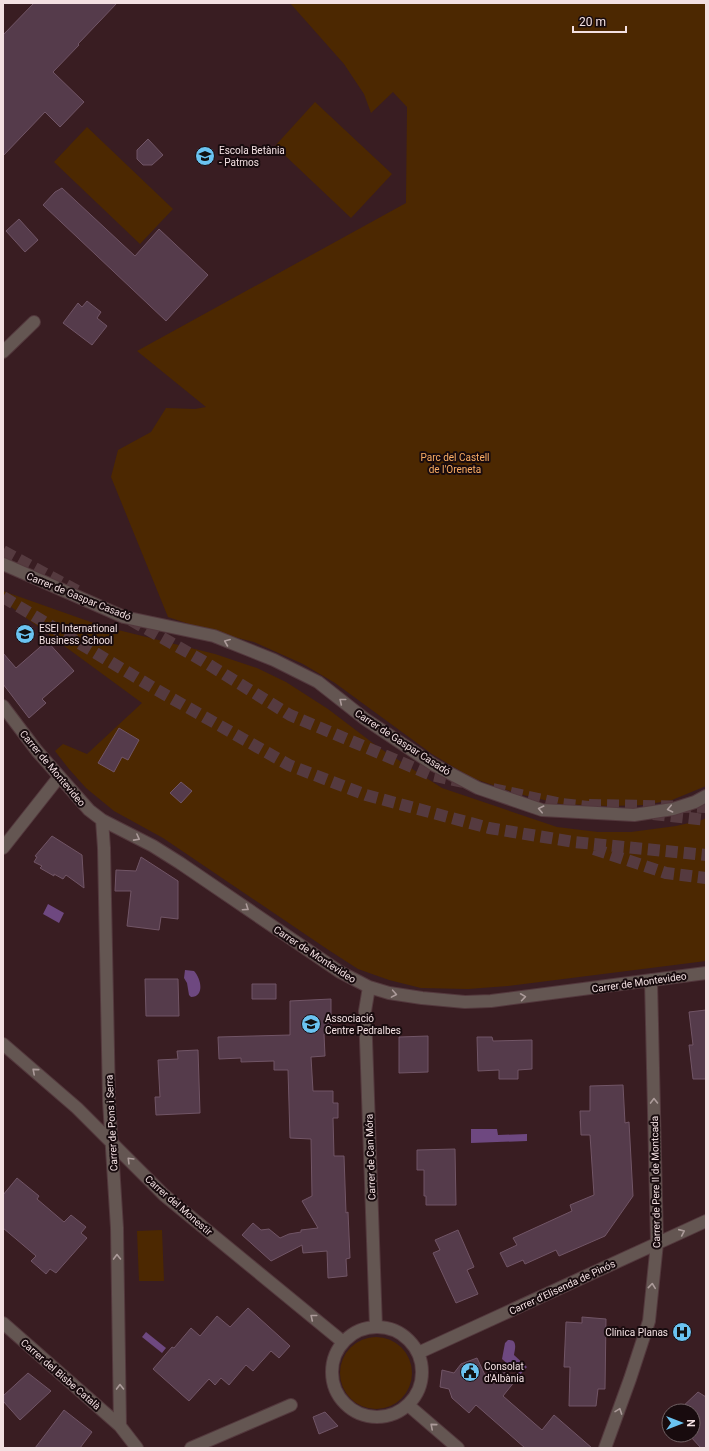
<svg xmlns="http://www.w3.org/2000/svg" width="709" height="1451" font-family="Roboto,sans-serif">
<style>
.green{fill:#4c2801}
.water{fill:#6e4880}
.building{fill:#553b4b;stroke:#715566}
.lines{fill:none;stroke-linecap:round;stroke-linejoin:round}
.highway-tunnel{stroke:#553a3f;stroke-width:12;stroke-dasharray:12 6;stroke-linecap:butt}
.minor-casing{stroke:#53383d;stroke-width:14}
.minor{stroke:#645652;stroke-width:12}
.oneway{stroke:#ac9b9a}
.labels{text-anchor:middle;stroke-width:4;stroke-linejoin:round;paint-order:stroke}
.poi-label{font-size:10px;fill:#f3e0e2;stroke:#180b0e;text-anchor:start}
.park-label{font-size:10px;fill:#fbad64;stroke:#180b0e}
.street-label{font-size:10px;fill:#f3e0e2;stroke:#180b0e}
</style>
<rect width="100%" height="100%" fill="#391d22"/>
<path class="green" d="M290 3H706V786L672 800 644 805 609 806 561 804 519 794 472 778 432 754 335 683 303 664 254 642 210 631 168 617 111 477 118 450 151 432 166 408 195 409 206 407 137 351 406 203 407 107 393 92 371 113 364 94 344 64Z
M315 102 392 174 351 218 275 146Z
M87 127 173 209 140 244 54 162Z
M3 591 102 626 215 654 257 668 286 682 328 709 378 747 442 788 557 827 598 832H631L676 826 702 820 706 818V961L508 986 468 989 421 988 389 980 358 969 327 949 163 838 114 811 86 788 69 769 55 751 63 744 87 754 142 703 3 601Z
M162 1230 164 1281H139L137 1231Z
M340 1373a36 36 0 1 1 72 0a36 36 0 1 1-72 0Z"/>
<path class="water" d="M48 904 64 913 59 923 43 914Z
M185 970 194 971C201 978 205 997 191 997L189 995 187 983 184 978Z
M471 1129H497L498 1135 527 1134V1141L471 1143Z
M146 1332 166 1348 162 1353 142 1337Z
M508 1340C518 1339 515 1349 514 1355L527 1367 520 1375 502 1359 505 1343Z"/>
<path class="building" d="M34 3H117L78 44 79 45 53 72 84 102 60 127 45 112 3 156V35Z
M148 139 163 155 152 165H143L137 159V150Z
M62 188 135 256 159 229 208 275 166 321 43 205 55 192Z
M19 219 38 240 25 252 6 231Z
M87 301 101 312 97 318 107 326 92 345 63 323 78 303 82 307Z
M47 641 74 671 42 699 46 703 29 718 3 684V653L16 668Z
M119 728 139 740 128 760 122 757 114 772 98 763Z
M181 782 192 791 181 803 170 793Z
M52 836 82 855 84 888 66 875 63 879 54 874V876L40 868 42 866 34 862 37 857 35 856Z
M141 857 178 881V919L161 917 159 930 127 926 131 891H115L116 870 136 871Z
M145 979H178L179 1016H146Z
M252 984H276V999H252Z
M331 999V1034H324L325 1056 311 1057 313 1091H333V1103H338V1118H333L334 1156H344L346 1213 348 1212 350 1258 346 1259 347 1276 328 1278 327 1251 303 1253 302 1245 271 1261 242 1235 253 1223 261 1230 269 1229 280 1238 289 1234 301 1232V1230L318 1228 302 1201 312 1196 311 1139 290 1138 288 1070H274V1061L241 1062V1058L219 1059 218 1037 290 1035V1001Z
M706 1010V1079H693L689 1045H693L689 1012Z
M428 1036V1072L399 1073V1037Z
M477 1037H492L493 1041 532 1040V1069L518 1070V1079H499V1070L478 1071Z
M198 1050 200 1113 156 1115 155 1097H160L158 1060 178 1059 177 1051Z
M623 1085 625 1123 629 1122 633 1196 605 1236 559 1256 556 1250 525 1264 523 1260 507 1267 500 1253 517 1245 513 1238 572 1211 570 1205 594 1195 590 1135H581L580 1111H590V1086Z
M455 1149 456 1205H426V1196H424V1170H417V1150Z
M17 1178 39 1196 37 1199 64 1222 71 1215 86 1227 81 1233 87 1238 56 1273 50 1269 46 1274 31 1261 36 1256 3 1228V1195Z
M458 1230 474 1267 467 1270 478 1294 456 1303 433 1253 440 1250 435 1240Z
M248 1308 290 1346 279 1358 271 1351 253 1371 246 1365 229 1385 221 1378 215 1385 209 1379 189 1401 153 1369 172 1347 174 1348 191 1328 200 1336 217 1316 230 1327Z
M582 1317 606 1319 605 1389H598L596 1406H569L570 1367H564L566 1322 582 1323Z
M477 1358 485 1375 495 1364 515 1381 503 1396 542 1430 554 1415 592 1448H525L476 1405 469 1413 452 1398 449 1389 440 1387 442 1370 454 1373 461 1364Z
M28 1373 51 1391 20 1420 3 1401V1396Z
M698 1392 706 1397V1448H701L689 1435H693V1411H678Z
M64 1410 92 1432 80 1448H35Z
M325 1412 338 1426 319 1434 313 1417Z"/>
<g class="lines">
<path class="highway-tunnel" d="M3 551 81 593
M3 597 157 690 289 765 366 795 489 828 574 842 706 855
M131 620 203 661 290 715 431 775 463 782
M493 789 561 804 597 808
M589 805 706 807
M653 814 706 820
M594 849 666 873 706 878"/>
<g class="minor-casing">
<path id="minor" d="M3 352 34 322
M3 564 124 617 214 636 274 660 318 682 365 719 434 765 478 788 542 810 634 815 673 809 695 802 706 796
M3 706 37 751 89 810 102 820 153 846 180 863 340 972 369 987 389 993 422 998 465 1002 491 1001 706 973
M102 820 104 848 109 1101 117 1228 120 1426
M3 848 59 777
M369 987 365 1011 376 1327
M3 1044 77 1108 164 1195 343 1342
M3 1323 120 1426 137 1448
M332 1372a45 45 0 1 1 90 0a45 45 0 1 1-90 0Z
M418 1353 706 1221
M408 1405 458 1448
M191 1448 291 1405
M605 1448 630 1379 649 1321 657 1243 651 980"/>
</g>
<use href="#minor" class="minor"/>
</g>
<defs><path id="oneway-chevron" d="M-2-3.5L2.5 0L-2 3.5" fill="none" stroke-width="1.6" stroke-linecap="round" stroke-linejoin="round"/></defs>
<g class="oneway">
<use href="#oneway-chevron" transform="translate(227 642) rotate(-158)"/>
<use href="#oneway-chevron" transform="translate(342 701) rotate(-141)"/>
<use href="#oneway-chevron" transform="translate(541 809) rotate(-167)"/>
<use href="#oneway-chevron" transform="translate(670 809) rotate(168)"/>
<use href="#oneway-chevron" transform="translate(137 838) rotate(28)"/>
<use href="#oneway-chevron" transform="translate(246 908) rotate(34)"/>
<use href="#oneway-chevron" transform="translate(394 994) rotate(10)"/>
<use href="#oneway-chevron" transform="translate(523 997) rotate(-8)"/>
<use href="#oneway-chevron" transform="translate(35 1071) rotate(-139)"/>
<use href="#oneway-chevron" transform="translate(654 1101) rotate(-91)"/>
<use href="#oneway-chevron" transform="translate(130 1160) rotate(-135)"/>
<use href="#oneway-chevron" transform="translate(682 1232) rotate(-24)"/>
<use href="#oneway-chevron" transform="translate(117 1257) rotate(-91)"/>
<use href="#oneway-chevron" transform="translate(652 1286) rotate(-84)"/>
<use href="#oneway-chevron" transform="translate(313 1317) rotate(-141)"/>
<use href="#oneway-chevron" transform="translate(120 1387) rotate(-91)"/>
<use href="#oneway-chevron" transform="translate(619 1411) rotate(-70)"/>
<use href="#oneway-chevron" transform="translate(433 1426) rotate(-139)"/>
</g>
<defs>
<g id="school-disc" transform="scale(1)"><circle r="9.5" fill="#6ac3f1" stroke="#180b0e"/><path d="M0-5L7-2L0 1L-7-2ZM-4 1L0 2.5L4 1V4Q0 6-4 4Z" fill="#111"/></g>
<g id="university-disc" transform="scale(1)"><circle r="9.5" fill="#6ac3f1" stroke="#180b0e"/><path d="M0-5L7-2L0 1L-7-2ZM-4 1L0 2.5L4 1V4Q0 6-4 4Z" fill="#111"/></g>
<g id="hospital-disc" transform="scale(1)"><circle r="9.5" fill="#6ac3f1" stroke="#180b0e"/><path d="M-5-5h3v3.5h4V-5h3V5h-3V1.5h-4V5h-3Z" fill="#111"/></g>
<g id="civic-disc" transform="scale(1)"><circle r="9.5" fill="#6ac3f1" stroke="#180b0e"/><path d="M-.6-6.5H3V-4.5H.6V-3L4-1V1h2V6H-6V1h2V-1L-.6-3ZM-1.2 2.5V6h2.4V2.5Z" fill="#111"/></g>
</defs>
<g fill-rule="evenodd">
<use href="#school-disc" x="205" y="156"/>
<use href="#university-disc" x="25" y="634"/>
<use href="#school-disc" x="311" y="1024"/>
<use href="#hospital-disc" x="682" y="1332"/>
<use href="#civic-disc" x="470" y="1372"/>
</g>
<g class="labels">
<g class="poi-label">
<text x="219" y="154">Escola Betània<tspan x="219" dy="12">- Patmos</tspan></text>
<text x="39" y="632">ESEI International<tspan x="39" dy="12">Business School</tspan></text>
<text x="325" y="1022">Associació<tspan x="325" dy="12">Centre Pedralbes</tspan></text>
<text x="668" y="1336" text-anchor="end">Clínica Planas</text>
<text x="484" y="1370">Consolat<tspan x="484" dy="12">d'Albània</tspan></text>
</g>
<g class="park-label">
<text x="455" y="461">Parc del Castell<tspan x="455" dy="12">de l'Oreneta</tspan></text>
</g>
<g class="street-label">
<text transform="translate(79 596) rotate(22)" y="4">Carrer de Gaspar Casadó</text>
<text transform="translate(403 742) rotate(33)" y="4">Carrer de Gaspar Casadó</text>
<text transform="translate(53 768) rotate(50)" y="4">Carrer de Montevideo</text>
<text transform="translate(315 954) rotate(33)" y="4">Carrer de Montevideo</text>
<text transform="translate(639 982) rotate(-8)" y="4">Carrer de Montevideo</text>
<text transform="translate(111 1123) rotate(-93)" y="4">Carrer de Pons i Serra</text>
<text transform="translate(370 1157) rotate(-92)" y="4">Carrer de Can Móra</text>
<text transform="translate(655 1182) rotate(-91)" y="4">Carrer de Pere II de Montcada</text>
<text transform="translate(179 1205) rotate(41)" y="4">Carrer del Monestir</text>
<text transform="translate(562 1287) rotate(-25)" y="4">Carrer d'Elisenda de Pinós</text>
<text transform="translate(61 1374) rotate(41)" y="4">Carrer del Bisbe Català</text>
</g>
</g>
<rect width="709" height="1451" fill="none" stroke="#f3e0e2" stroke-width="8"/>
<g transform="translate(681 1423) rotate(90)"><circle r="19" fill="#180b0e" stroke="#706063"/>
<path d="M0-3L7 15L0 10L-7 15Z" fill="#6ac3f1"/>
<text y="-6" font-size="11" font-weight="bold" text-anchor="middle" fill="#f3e0e2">N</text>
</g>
<path d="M573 26v6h53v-6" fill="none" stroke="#f3e0e2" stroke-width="2"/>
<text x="579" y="26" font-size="12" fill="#f3e0e2" stroke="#180b0e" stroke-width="3" paint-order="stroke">20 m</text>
</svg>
